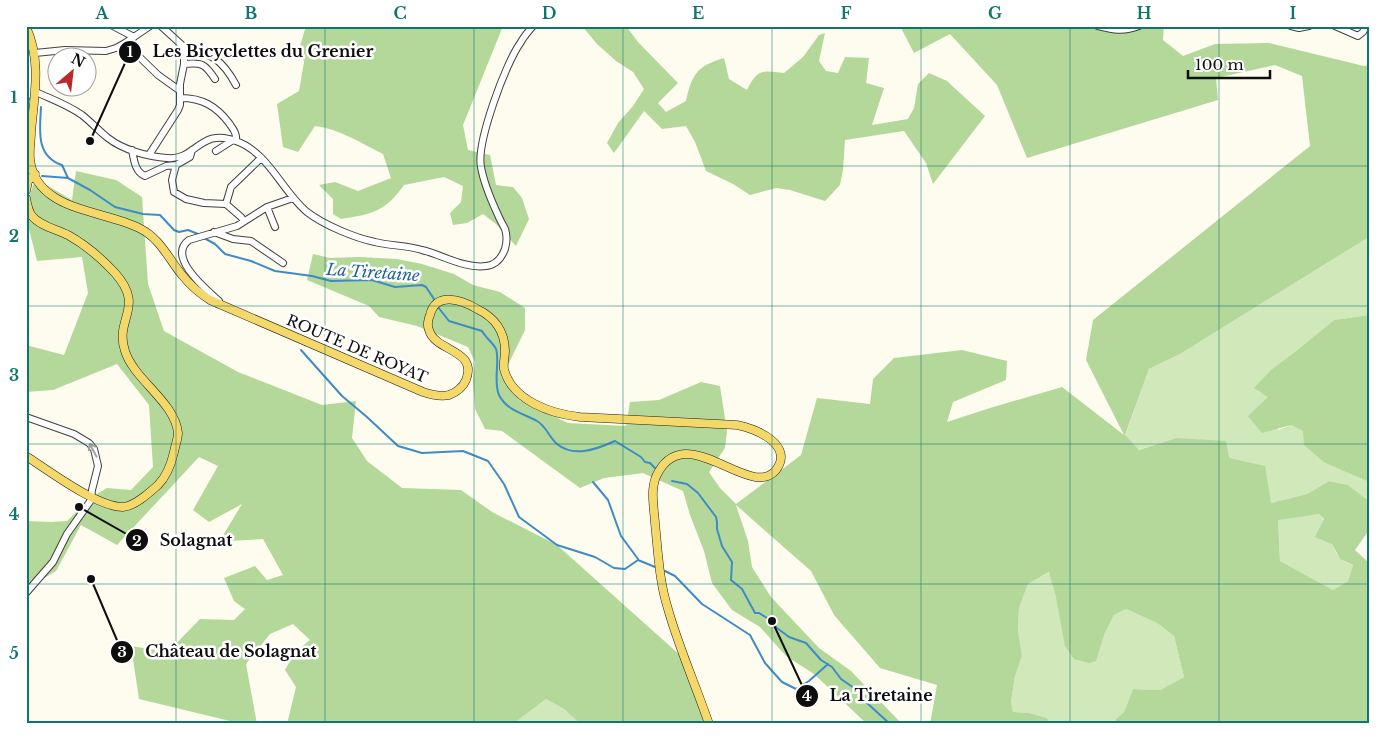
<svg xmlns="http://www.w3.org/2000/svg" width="1395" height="750" font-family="'Libre Baskerville',serif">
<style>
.green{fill:#d0e8ba}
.forest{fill:#b3d89a;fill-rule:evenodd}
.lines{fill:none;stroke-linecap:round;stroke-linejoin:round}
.stream{stroke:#3f8bc8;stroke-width:2}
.minor-casing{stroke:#414141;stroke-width:8}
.major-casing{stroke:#1f1f1f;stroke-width:9}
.minor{stroke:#fff;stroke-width:6}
.major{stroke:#f4d86a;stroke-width:8}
.oneway{stroke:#9f9f9f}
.grid{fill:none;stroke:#0f766e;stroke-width:1;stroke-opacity:0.55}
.labels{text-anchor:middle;stroke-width:5;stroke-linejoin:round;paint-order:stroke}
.street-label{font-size:15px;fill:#0e0e0e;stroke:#fff}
.water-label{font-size:16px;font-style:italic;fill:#1b5e9c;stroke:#fff}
.leader{fill:none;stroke:#0e0e0e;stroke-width:2}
.callout-dot{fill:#0e0e0e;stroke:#fff;stroke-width:2}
.mark-label{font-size:15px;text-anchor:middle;font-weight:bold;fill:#fff}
.callout-label{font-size:16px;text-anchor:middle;font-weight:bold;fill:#0e0e0e;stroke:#fff;stroke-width:5;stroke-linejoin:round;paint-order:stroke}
.neatline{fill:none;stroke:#0f766e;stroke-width:2}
.grid-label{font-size:16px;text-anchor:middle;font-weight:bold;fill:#0f766e}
</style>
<rect width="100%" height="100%" fill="#fefcef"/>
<path class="green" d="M1369 237V315L1334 320 1296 351 1272 369 1268 397 1278 430 1291 425 1304 431 1325 463 1369 482V501L1348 485 1329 481 1307 494 1271 503 1229 458 1176 438 1138 450 1125 436 1149 369 1180 354Z
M1319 514C1330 526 1329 544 1339 557 1342 561 1348 563 1353 565L1348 581 1333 590 1280 561 1278 519Z
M1050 572 1056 597 1104 635 1114 615 1126 609 1157 623 1174 636 1184 677 1160 690 1133 689 1124 712 1116 719 1115 724H1050L1047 718 1029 713 1013 712 1011 702 1015 676 1022 656 1018 630 1019 608 1028 584Z
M546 699 564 709 580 724H513Z"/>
<path class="forest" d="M306 26H503L463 125 468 150 490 155 496 185 513 187 522 198 529 219 516 246 496 224 483 214 467 223 453 225 450 213 461 202 463 186 444 177 404 185C385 212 372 214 341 219L333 214V199L319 185 335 182 358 191 391 178 383 154C361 143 339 129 315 126L298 152 283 147 277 104 299 91 304 62 300 46Z
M582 26H626L638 42 678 83 658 103 666 112 686 101C692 74 697 66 724 58L729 79 747 90C758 68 762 71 784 73L803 57 819 35 825 33 819 61 826 71 838 73 845 57 869 58 866 83 884 88 872 125 908 119 914 108 918 84 929 73 947 81 985 116 933 184 926 163 904 131 845 140 843 170 840 185 825 201 790 190 776 188 750 195 733 184 706 171 695 142 686 126 662 129 644 111 614 153 607 143 618 123 633 106 644 89 633 72 616 61 597 44Z
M900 26H1164L1163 40 1183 56 1215 44 1269 43 1364 66 1369 65V237L1180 354 1149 369 1125 435 1139 450 1176 438 1226 441 1229 458 1265 466 1271 503 1307 494 1329 481 1348 485 1369 501V530L1355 550 1369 563V724H1115L1116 719 1124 712 1133 689 1160 690 1184 677 1174 636 1157 623 1126 609 1114 615 1104 635 1096 661 1089 663 1074 659 1065 646 1056 597 1049 572 1028 584 1019 608 1018 630 1022 656 1015 676 1011 702 1013 712 1029 713 1047 718 1050 724H930L937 685 880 668 834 615 811 571 736 505 748 541 752 567 771 597 819 648 851 671 902 724H867L814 674 786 656 760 627 732 610 712 583 704 551 690 515 683 491 643 473 604 478 580 488 502 431 485 429 475 409 473 381 475 362 468 347 417 326 379 317 369 306 307 280 313 254 330 258 359 257 397 259 422 264 454 274 473 285 500 292 525 308V330L502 377 519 400 568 423 626 426 630 402 659 400 701 382 720 386 727 431 725 448 709 472 720 488 736 504 801 455 817 398 870 404 873 379 894 358 962 350 1007 361 1006 380 953 402 947 422 990 408 1062 387 1124 435 1086 360 1093 320 1310 146 1302 76 1275 65 1216 78 1218 100 1027 158 997 85 950 34 914 53ZM1319 514 1324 519 1315 537 1332 544 1340 559 1353 565 1348 581 1333 590 1280 561 1278 520Z
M76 171 116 180 142 197 148 284 164 331 238 372 322 405 356 401 352 438 367 461 402 488 461 490 492 512 557 545 681 656 708 724H580L564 709 546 699 513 724H287L296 687 285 670 295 652 310 640 293 624 270 634 246 664 257 724H231L230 721 139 699 131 646 168 652 200 619 234 620 245 609 234 601 224 578 255 566 267 580 283 575 263 539 229 541 222 537 242 504 209 522 193 510 218 466 199 457 117 545 81 525 56 571 26 589V521L51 522 67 521 92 497 107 488 131 490 153 467 149 405 117 364 53 390 26 392V345L64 355 88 293 82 257 37 261 26 217V208L33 185 41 182 72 200Z
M1369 315V482L1325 463 1304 445 1303 431 1291 425 1262 433 1248 416 1268 397 1254 388 1272 369 1296 351 1334 320Z"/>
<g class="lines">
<path class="stream" d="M26 96 31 100
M41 107C40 129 35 156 62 165L68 178 90 190 115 207 143 214 160 215 174 230 179 232 188 230 198 234
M42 176 68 178
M204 238 215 244 225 254 251 261 275 271 312 276 331 281 372 280 395 287 422 285 426 287 436 302
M438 307 449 321 482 331C486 338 493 343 496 349 500 360 493 382 499 395 507 411 523 413 537 421 546 426 549 437 557 444 574 458 597 449 615 441L641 457 645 462 650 463 655 468
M301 350 342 396 367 417 398 446 422 453 463 451 488 461 504 484 519 517 557 545 595 557 614 568 625 569 638 560 655 567
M672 481 687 484 698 493 716 517 717 522V529L722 546 732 562 731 580 742 589 755 613H759L772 621 777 628 789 637 806 643 821 660 832 667 841 679 854 688 867 703 890 724
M593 482 608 500 621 536 638 559
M665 571 675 576 702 604 750 635 765 663 782 682 796 689 809 681 828 664"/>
<g class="minor-casing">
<path id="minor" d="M113 26 134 37
M1098 26C1114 30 1123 32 1139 26
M1291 26 1299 28 1309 26
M1335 26 1358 36 1363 32 1366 26
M125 43 158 75 179 90
M184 47C212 54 222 59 236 85
M35 53 65 50 106 51 116 48 125 43 150 26
M184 64C202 62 205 64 215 79
M36 92C51 99 68 105 82 115 91 122 99 131 108 138 123 150 149 157 167 158 196 161 200 127 236 141 268 152 282 191 307 212 324 225 355 238 375 242 390 246 407 245 422 250 442 255 465 269 486 266 496 265 502 257 505 249 507 242 507 235 505 229 503 225 500 220 498 215 491 200 484 184 481 167 476 143 506 62 521 42 524 36 529 31 533 26
M181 98C202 98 216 106 229 123 233 129 237 133 236 141
M132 150C134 160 135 172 145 176L166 166 176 165
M192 150 190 157 176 165 172 180 174 192 186 199 204 203 226 204 241 217 244 221
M216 151 233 140
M149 155 178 110 180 105V84L184 64V47L161 26
M226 204 231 187 261 158
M267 207 275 227
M214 232 233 239 251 241 283 263
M218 304 219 301C207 290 166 257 189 240L237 226 267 207 293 198
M26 417 74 434 89 443 94 449 98 466 92 490 91 500 67 534 53 562 26 593"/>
</g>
<g class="major-casing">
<path id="major" d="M26 27C42 61 34 97 31 132 31 141 29 150 30 159 35 211 103 210 139 228 160 238 168 258 182 275 190 285 199 293 210 300L423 392C432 395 440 397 449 395 457 392 463 387 466 380 478 349 435 352 429 330 427 326 428 319 430 315 436 291 462 300 477 309 494 317 505 331 505 351 505 357 503 364 504 369 512 401 552 414 580 417L737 425C755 428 795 445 776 470 751 501 689 421 659 471 649 486 654 506 655 523 658 551 659 581 668 609 679 648 696 686 709 724
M26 191 28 181 35 174
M26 198C27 204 28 211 32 216 40 226 56 229 68 235 86 245 102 259 115 273 146 308 114 318 125 351 134 380 175 402 178 433 178 439 175 446 174 452 171 465 167 476 158 485 149 493 135 506 123 507 97 507 49 471 26 456"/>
</g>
<use href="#minor" class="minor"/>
<use href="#major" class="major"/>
</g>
<defs><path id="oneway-shaft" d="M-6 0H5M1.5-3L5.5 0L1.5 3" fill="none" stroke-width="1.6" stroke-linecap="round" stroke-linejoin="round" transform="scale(1.25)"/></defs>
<use class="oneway" href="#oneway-shaft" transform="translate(93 450) rotate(-118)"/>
<path class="grid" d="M176 26V724M325 26V724M474 26V724M623 26V724M772 26V724M921 26V724M1070 26V724M1219 26V724M26 166H1369M26 306H1369M26 444H1369M26 584H1369"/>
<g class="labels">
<g class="street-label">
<text transform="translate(357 349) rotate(23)" y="5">ROUTE DE ROYAT</text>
</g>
<g class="water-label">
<text transform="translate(373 272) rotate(4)" y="6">La Tiretaine</text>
</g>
</g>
<path class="leader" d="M90 141L130 52M79 507L137 540M91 579L122 652M772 621L807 696"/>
<g class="callout-dot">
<circle cx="90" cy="141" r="5"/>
<circle cx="79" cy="507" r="5"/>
<circle cx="91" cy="579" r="5"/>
<circle cx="772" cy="621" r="5"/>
<circle cx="130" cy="52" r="12"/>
<circle cx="137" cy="540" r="12"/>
<circle cx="122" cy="652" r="12"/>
<circle cx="807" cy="696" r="12"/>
</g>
<g class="mark-label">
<text x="130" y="57">1</text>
<text x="137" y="546">2</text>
<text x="122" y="657">3</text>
<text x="807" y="701">4</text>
</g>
<g class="callout-label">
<text x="263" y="57">Les Bicyclettes du Grenier</text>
<text x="196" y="546">Solagnat</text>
<text x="231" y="657">Château de Solagnat</text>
<text x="881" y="701">La Tiretaine</text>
</g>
<rect width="1395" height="750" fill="none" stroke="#ffffff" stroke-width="55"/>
<g transform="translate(72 72) rotate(28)"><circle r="24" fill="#ffffff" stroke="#9f9f9f"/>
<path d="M0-4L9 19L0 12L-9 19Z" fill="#b92a2b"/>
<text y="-8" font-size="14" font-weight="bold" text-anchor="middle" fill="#0e0e0e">N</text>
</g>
<path d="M1188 70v8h82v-8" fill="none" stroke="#0e0e0e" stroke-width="2.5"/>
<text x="1195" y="70" font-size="15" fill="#0e0e0e" stroke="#ffffff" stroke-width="4" paint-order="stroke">100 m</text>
<rect x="28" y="28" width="1340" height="694" class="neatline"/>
<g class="grid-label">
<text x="102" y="19">A</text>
<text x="251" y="19">B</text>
<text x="400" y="19">C</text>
<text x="549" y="19">D</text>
<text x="698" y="19">E</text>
<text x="846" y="19">F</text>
<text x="995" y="19">G</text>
<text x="1144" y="19">H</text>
<text x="1293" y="19">I</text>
<text x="14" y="103">1</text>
<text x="14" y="242">2</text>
<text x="14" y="381">3</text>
<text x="14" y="520">4</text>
<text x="14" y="659">5</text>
</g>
</svg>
